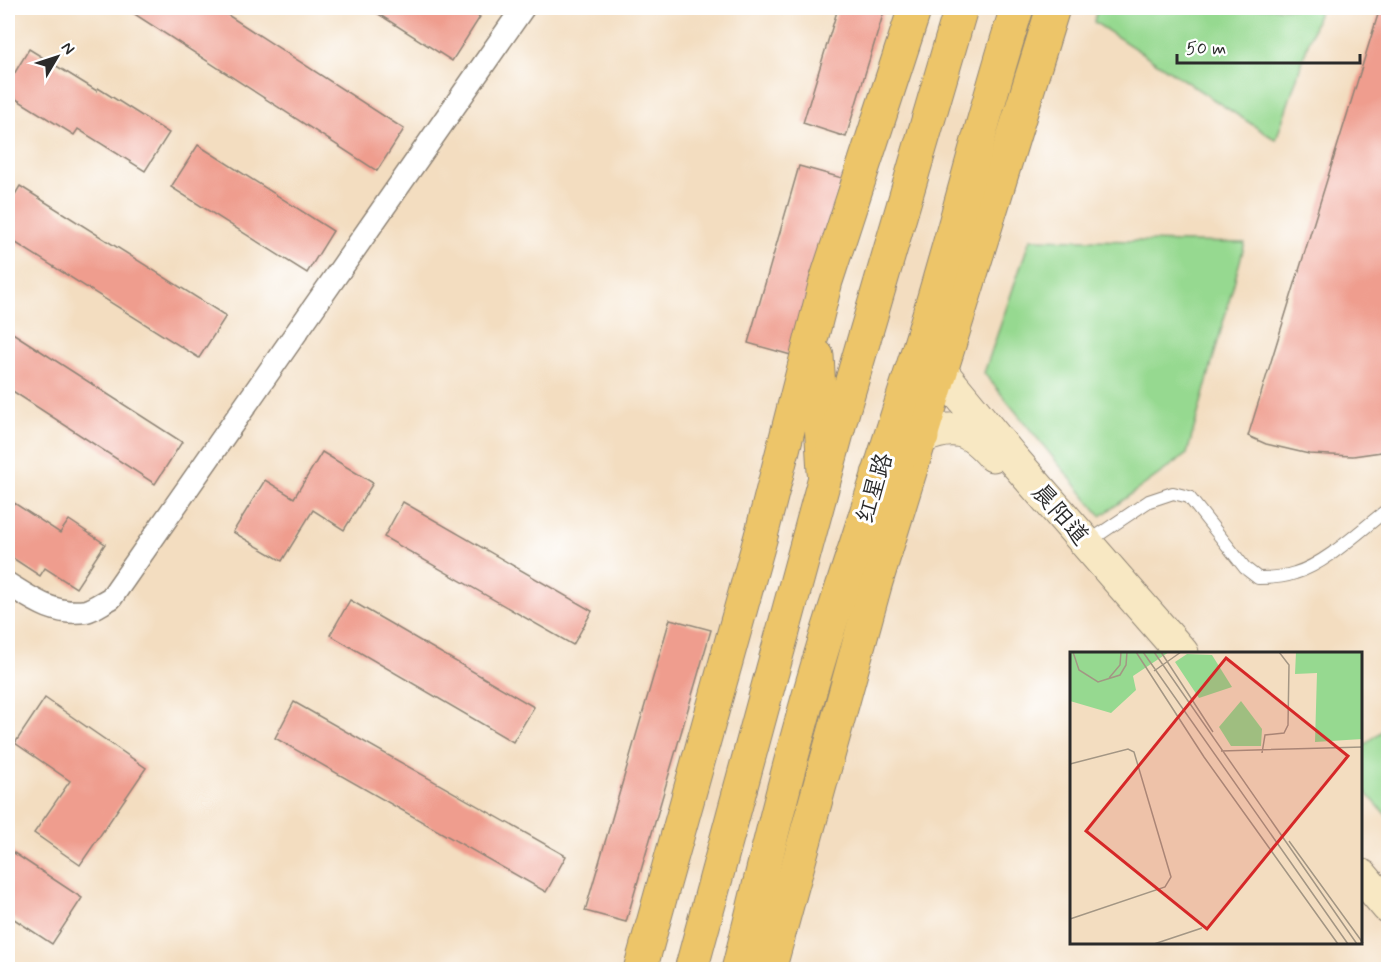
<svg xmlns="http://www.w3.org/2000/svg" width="1396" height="977" font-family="Mynerve,'LXGW WenKai TC',sans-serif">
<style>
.green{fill:#96d990;stroke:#60825e;stroke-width:1.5}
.building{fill:#ef9d8e}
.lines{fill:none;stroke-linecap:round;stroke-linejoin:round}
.service-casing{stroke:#8f8476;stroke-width:14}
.minor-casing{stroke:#8f8476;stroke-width:25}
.secondary-casing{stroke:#8f8476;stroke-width:35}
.primary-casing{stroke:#8f8476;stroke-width:35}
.trunk-casing{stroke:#8f8476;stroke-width:35}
.service{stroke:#fff;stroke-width:12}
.minor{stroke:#fff;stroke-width:22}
.secondary{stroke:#f8e8c3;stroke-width:33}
.primary{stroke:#edc569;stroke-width:33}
.trunk{stroke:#edc569;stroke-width:33}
.labels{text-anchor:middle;stroke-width:6;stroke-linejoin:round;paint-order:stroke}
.street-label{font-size:24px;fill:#2b2b2b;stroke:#fff}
.inset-road{fill:none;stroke:#a39684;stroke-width:1.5}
.view{fill:#d62828;fill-opacity:0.15;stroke:#d62828;stroke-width:3}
.inset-edge{fill:none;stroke:#2b2b2b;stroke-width:3}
</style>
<rect width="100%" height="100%" fill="#fff"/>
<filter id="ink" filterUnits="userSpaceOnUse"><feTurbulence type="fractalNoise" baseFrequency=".0167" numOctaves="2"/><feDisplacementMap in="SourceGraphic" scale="12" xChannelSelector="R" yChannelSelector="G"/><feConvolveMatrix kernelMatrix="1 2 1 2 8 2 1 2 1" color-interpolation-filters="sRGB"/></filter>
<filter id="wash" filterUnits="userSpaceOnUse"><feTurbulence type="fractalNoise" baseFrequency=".008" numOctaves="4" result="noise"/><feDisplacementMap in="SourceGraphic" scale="24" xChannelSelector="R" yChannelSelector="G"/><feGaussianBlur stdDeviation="1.35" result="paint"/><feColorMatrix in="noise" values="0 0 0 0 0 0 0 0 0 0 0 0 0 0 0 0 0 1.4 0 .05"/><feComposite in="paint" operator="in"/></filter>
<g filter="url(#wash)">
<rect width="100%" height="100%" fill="#f3ddc0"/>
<path class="green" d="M1097 8H1320L1276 140 1094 22Z
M1030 239 1245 243 1187 454 1101 516 984 373Z
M1388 726V817L1362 788V747Z"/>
<g id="blocks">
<path class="building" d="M136 8H217L404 129 377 171 133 13Z
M369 8H465L480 17 452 61Z
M838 8H885L846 137 803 123Z
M1380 8H1388V451L1353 456 1309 454 1266 444 1248 436Z
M29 49 97 91 98 88 169 133 145 171 78 129 74 135 8 94V84Z
M198 145 333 231 307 273 171 187Z
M799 166 842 178 791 355 748 343Z
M20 186 226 316 199 358 8 238V206Z
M8 330 182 442 155 484 8 388Z
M322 452 373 483 344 530 313 510 282 561 233 532 265 480 294 498Z
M8 499 60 533 69 520 105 544 76 588 45 568 40 576 8 555Z
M403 502 592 611 573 645 384 537Z
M350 600 534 707 513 742 330 635Z
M670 619 711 630 626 922 585 911Z
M45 698 146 768 80 865 34 833 70 781 15 743Z
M294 702 566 856 546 892 275 738Z
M8 849 82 898 52 944 8 915Z"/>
</g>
</g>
<g filter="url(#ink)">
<use href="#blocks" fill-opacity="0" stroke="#8f8476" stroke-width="1.5"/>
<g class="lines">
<g class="service-casing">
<path id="service" d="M1088 542 1149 501 1173 493 1189 497 1245 568 1258 578C1270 578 1284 577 1295 573 1326 564 1363 528 1388 509"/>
</g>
<g class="minor-casing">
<path id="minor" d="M8 584C32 599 55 616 86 611 94 609 103 602 111 598L523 8"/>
</g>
<g class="secondary-casing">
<path id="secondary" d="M942 373 1012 458 1182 653
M922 437C956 423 970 429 993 455
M1362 876 1388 907"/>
</g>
<g class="primary-casing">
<path id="primary" d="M817 356 824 472
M640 970 761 536 826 281 915 8
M769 970 875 585 1053 8"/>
</g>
<g class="trunk-casing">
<path id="trunk" d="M878 474 922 437
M691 970 843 411 961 8
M738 970C768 851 796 731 833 615 863 524 892 433 921 341 955 231 982 118 1017 8"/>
</g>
<use href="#service" class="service"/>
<use href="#minor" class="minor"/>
<use href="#secondary" class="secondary"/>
<use href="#primary" class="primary"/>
<use href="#trunk" class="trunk"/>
</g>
</g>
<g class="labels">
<g class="street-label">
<text transform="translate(874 488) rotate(-73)" y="8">红星路</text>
<text transform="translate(1061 514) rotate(49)" y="8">晨阳道</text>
</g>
</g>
<g transform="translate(1070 652)">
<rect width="292" height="292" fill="#f3ddc0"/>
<path d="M0 0H99L63 24 66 38 41 61 0 49ZM226 0H292V87L245 90 247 21 225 22ZM117 2 142 3 162 35 129 46 105 10ZM171 49 192 77 191 94H161L149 75Z" fill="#96d990"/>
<path class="inset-road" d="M3 0 9 18 28 30 50 23 56 13 57 0M66 0 134 105 268 292M73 0 278 292M84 0 287 292M91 0 143 80M84 19 111 0M39 26 50 13 51 0M151 99 293 95M192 101 195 83 214 81 218 73 219 13 209 0M0 112 58 97 64 100 101 225 95 235 0 267M219 189 293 291M84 292 132 276"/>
<path class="view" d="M156 6 278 104 137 277 16 179Z"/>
<rect width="292" height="292" class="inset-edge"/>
</g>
<rect width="1396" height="977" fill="none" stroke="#fff" stroke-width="30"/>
<g transform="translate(57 57) rotate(51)" stroke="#ffffff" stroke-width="4.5" paint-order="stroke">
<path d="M0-4.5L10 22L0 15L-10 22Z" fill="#2b2b2b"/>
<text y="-9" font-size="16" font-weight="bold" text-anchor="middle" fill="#2b2b2b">N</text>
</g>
<path d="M1177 54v9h183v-9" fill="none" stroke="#2b2b2b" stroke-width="3"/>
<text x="1186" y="54" font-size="18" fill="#2b2b2b" stroke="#ffffff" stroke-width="4.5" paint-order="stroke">50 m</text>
</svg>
